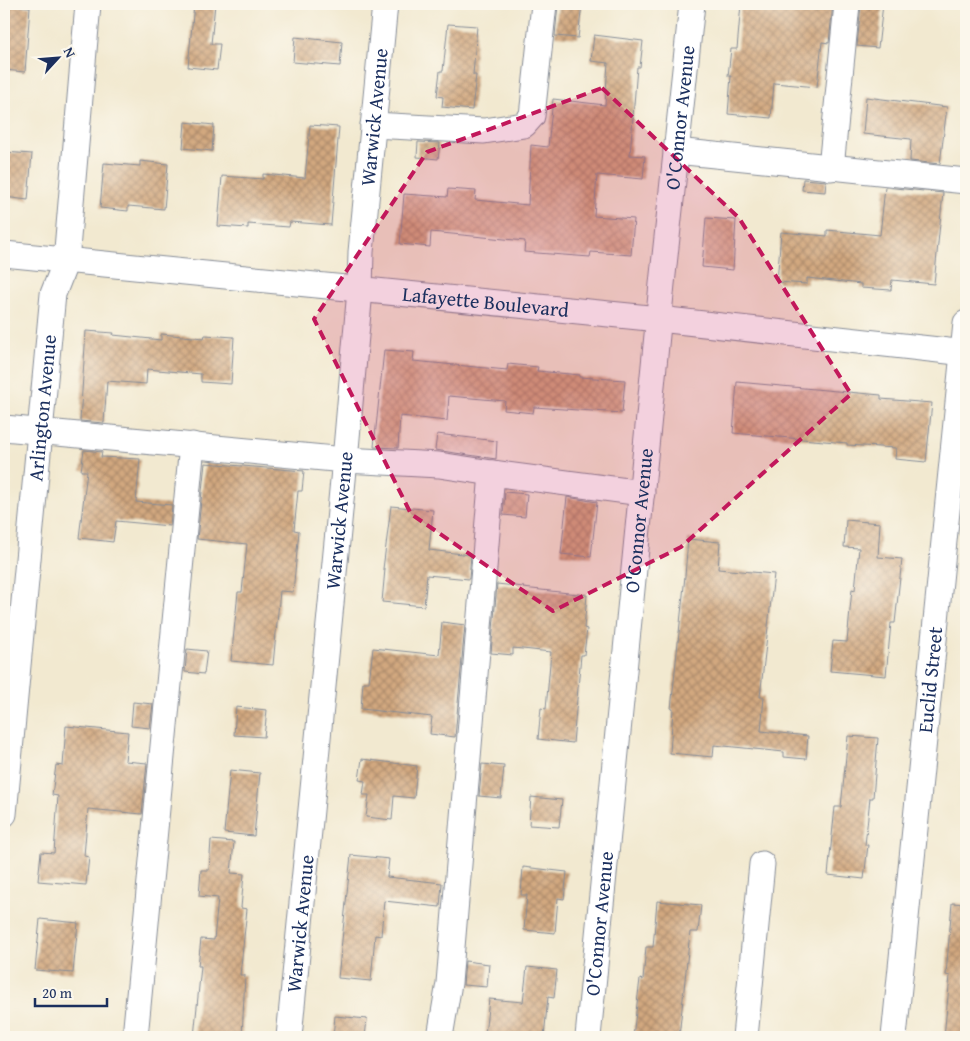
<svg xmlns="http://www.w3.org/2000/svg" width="970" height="1041" font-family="'Gentium Book Plus',serif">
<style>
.building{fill:url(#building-cross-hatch)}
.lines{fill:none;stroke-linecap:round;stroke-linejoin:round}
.minor-casing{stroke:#868c97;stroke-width:27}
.minor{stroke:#fff;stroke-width:25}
.marked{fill:#c2185b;fill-opacity:0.2;stroke:#c2185b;stroke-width:4;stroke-dasharray:10 6;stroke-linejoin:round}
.labels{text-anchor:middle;stroke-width:4;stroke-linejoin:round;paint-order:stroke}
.street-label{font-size:20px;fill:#1b2f5e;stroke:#fbf7ec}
</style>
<defs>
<pattern id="building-cross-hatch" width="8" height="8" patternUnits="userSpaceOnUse" patternTransform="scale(1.25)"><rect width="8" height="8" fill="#d2a87f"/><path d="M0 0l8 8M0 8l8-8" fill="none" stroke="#aa896b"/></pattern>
</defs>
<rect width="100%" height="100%" fill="#fbf7ec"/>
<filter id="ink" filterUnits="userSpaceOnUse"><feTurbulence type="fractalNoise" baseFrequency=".02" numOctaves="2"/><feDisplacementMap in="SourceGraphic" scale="10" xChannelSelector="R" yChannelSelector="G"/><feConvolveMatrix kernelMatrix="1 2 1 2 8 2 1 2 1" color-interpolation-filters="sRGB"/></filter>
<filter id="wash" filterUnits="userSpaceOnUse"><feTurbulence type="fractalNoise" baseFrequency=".0096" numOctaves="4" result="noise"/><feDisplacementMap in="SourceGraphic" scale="20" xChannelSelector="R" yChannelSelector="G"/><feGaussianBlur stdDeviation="1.12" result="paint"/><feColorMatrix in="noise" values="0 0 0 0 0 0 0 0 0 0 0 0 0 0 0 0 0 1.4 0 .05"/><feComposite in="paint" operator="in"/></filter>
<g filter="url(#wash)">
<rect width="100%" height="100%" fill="#f2e9d0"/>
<g id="blocks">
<path class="building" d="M4 4 30 7 25 72 4 70Z
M194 4H215L211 44H220L217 70 188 67Z
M558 4H582L578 38 555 36Z
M741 4H833L829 43 822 42 817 87 774 83 771 118 728 114 731 76H728L731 49H737Z
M861 4H883L878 48 857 46Z
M448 24 477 26 473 75H476L472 110 442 107 443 97 437 96 440 71H443Z
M594 35 643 41 640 67H637L630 155 645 156 643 179 597 175 594 216 634 219 631 255 591 252 590 257 524 252 525 241 431 232 430 247 400 244 404 194 447 197 448 189 476 191 475 200 528 205 531 145 548 147 553 99 605 105 608 63 591 61Z
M295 37 342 42 340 66 293 62Z
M866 97 947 107 940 164 910 161 911 139 863 134Z
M185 122 214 125 212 151 183 148Z
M310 125 339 127 331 225 290 222 289 227 248 224V228L218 226 222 176 263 179V174L305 178Z
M418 142 440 143 438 159 417 157Z
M4 152 32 154 28 200 4 197Z
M140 161 168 164 164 209 128 206V211L100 208 104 163 140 166Z
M803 179 826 181 825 192 802 190Z
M885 187 943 193 934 284 892 280 891 290 861 288V284L807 278V284L777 282 781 232 827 236V230L880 235Z
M706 218 736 220 733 270 702 267Z
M86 331 114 333 113 335 161 340V334L204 338 205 335 234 337 231 384 201 382V374L147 369 146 384 107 381 104 423 80 421Z
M384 350 414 352 413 361 507 370 508 364 538 367 537 371 580 375 579 377 625 380 622 413 534 407 533 413 504 410 505 401 449 396 447 421 400 416 398 448 374 447Z
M737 382 881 395V399L932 403 926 462 895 459 896 448 847 445V443L733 433Z
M437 434 497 441 496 459 435 450Z
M84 450 102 452 101 457 140 459 136 502 172 505 170 526 116 521 113 542 79 538 87 471H81Z
M205 463 304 471 302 491H298L294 530 299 531 293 592 280 591 273 665 231 661 238 592H242L247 544 197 539Z
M505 492 527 494 525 517 503 515Z
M567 497 597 502 591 557 561 554Z
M391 506 433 510 429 550 471 555 469 579 427 575 424 606 382 602 385 569H383Z
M846 520 880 523 878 557 902 559 895 623H891L886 676 830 671 833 641 847 642 852 589 855 590 859 548 844 547Z
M688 539 720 542 718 569 774 574 760 697H764L761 731 808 736 806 759 784 757V752L714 745 713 757 670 753 673 709H671L685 576Z
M497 584 524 587 523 588 587 595 584 628 587 629 584 655H581L573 743 538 739 541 708 546 709 551 652 513 648V655L491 653Z
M442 622 465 625 455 737 430 734 432 717 361 709 363 682H369L373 648 439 655Z
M187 649 207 651 204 674 185 672Z
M133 702 153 704 150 728 131 726Z
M236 707 267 710 264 737 234 735Z
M66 726 128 732 125 761 147 763 142 814 88 809 84 856 89 857 86 885 38 881 41 852 54 853 58 796 52 795 56 765 63 766Z
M848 736 878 738 873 798H870L865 845H868L864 879 828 875 835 807H841Z
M362 759 417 766 414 798 394 796 392 820 366 817 369 795H363L365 781 359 780Z
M482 764 504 766 501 798 479 796Z
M230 770 260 773 254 836 224 833Z
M531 797 562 800 559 827 529 825Z
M211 840 234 842 231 873 244 874 241 908 247 909 240 975H245L242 1037H194L201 966H198L201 939 214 940 218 898 199 896 201 870H209Z
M351 855 389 859 387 877 442 883 440 907 384 901 381 936 375 935 371 981 338 978Z
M523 867 567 872 564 899 558 898 555 933 524 930 527 895H521Z
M657 901 701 905 698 932H690L679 1037H633L640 979 643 980 646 947H653Z
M952 903 966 904V1037H944L950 976 946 975Z
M40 919 78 923 73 973 35 970Z
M465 961 489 964 487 987 463 985Z
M527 967 557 970 554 998 548 997 544 1037H494V1036L485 1035 489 999 523 1002Z
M335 1016 367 1019 365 1037H333Z"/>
</g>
</g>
<g filter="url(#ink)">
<use href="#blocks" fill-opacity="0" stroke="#868c97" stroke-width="1"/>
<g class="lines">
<g class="minor-casing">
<g id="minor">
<path d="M373 125 484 131 524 125 532 116 544 4"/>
<path d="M676 151 966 181"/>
<path d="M831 168 847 4"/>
<path id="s1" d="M4 254 659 319 966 353"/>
<path d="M4 428 345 460 439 465 492 473"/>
<path id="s2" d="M4 814 53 294 66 261 88 4"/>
<path d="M135 1037 192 445"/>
<path id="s3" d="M289 1037 346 449 360 290 361 252 385 4"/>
<path d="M440 1037 449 983 492 473 642 493"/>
<path id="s4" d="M588 1037 662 284 692 4"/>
<path d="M745 1037 762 864"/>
<path id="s5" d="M894 1037 966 323"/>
</g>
</g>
<use href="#minor" class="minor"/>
</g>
</g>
<path class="marked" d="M602 88 739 218 851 394 681 547 553 611 411 514 314 319 427 152Z"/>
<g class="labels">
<g class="street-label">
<text dy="7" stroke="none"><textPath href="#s3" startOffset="924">Warwick Avenue</textPath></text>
<text dy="7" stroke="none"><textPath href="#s4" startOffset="924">O'Connor Avenue</textPath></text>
<text dy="7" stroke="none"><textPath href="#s1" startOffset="484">Lafayette Boulevard</textPath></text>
<text dy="7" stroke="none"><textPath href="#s2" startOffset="408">Arlington Avenue</textPath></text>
<text dy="7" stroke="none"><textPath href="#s4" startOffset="519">O'Connor Avenue</textPath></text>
<text dy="7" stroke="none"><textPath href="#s3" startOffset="519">Warwick Avenue</textPath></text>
<text dy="7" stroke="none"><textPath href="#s5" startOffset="359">Euclid Street</textPath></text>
<text dy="7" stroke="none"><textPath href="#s4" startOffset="114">O'Connor Avenue</textPath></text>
<text dy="7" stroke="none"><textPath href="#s3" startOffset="114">Warwick Avenue</textPath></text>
</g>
</g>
<rect width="970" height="1041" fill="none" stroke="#fbf7ec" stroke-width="20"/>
<g transform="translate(58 58) rotate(64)" stroke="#fbf7ec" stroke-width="4" paint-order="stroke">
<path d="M0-4L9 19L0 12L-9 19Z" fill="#1b2f5e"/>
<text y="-8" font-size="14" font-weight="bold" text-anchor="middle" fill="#1b2f5e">N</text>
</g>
<path d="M35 998v8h72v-8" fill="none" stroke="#1b2f5e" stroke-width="2.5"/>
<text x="42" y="998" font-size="15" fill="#1b2f5e" stroke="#fbf7ec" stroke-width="4" paint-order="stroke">20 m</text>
</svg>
